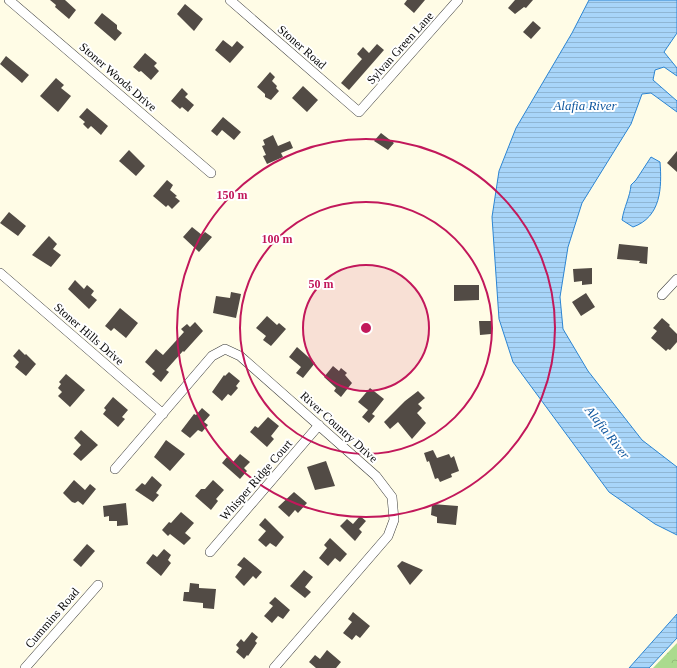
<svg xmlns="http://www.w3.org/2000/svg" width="677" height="668" font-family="Georgia,serif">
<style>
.forest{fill:url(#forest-crowns)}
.water{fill:url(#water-rules);stroke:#2c85d3}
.building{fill:#524b45}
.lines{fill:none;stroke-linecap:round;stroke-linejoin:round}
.street-casing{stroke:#3c3c3c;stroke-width:10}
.street{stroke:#fff;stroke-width:9}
.ring{fill:none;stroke:#c2185b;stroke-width:2}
.labels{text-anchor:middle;stroke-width:4;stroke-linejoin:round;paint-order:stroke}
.street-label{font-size:12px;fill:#090909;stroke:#fff}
.water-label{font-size:13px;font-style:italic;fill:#0f579f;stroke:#fff}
.centre{fill:#c2185b;stroke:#fff;stroke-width:2}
.ring-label{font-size:12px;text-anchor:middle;font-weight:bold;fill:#c2185b;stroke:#fff;stroke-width:4;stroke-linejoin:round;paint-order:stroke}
</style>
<defs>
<pattern id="forest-crowns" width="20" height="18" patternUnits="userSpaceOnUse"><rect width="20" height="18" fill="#abdb8e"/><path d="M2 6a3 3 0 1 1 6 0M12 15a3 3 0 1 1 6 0" fill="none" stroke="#92bb79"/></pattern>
<pattern id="water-rules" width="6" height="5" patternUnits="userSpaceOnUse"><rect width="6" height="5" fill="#a8d5f9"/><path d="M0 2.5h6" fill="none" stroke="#8fb6d4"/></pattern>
</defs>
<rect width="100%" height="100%" fill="#fffce6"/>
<path class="forest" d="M677 643V668H653Z"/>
<path class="water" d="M589 0H677V33L664 52 677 68V76L664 67 655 70 653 80 677 101V112L651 93 642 94 631 124 582 203 568 247 560 297 563 329 588 371 642 440 677 467V535L655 524 609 492 513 362 499 319 492 217 499 171 516 128 572 33Z
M651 157 660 162C662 188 661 217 633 227L622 220C624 207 630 197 631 185L636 180Z
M677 614V638L649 668H629Z"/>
<path class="building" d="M50 0H65L76 10 69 19 55 7 56 5Z
M407 0H425L414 13 404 4Z
M515 0H533L526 8 524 7 515 14 508 8Z
M185 4 203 19 194 31 177 14Z
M102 13 117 25V29L122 33 115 41 94 23Z
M533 21 541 28 531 39 523 32Z
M223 40 232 47 237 41 244 47 230 63 215 50Z
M377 44 384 50 349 90 341 83 362 59 357 54 363 47 369 53Z
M145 53 157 63 154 66 159 71 151 80 141 71 139 72 133 67Z
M6 56 29 75 22 83 0 64Z
M270 72 275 77 272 81 277 86 276 88 279 91 271 100 265 97V94L257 87Z
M56 78 64 85 61 88 71 96 58 112 40 96Z
M303 86 318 100 307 112 292 98Z
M182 88 188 94 185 97 194 105 188 112 182 107 180 109 171 101Z
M87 108 108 126 101 135 91 126 88 129 83 124 85 122 79 117Z
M223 117 241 132 234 140 222 130 217 136 211 131Z
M381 133 394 143 388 150 374 141Z
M273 135 278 146 290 141 293 148 281 153 283 157 267 164 263 156 266 155 262 146 265 145 263 140Z
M129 150 145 166 136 176 119 161Z
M677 151V172L667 163Z
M167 180 173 185 170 190 177 196 175 197 180 201 172 209 168 205 166 207 153 196Z
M9 212 26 226 18 236 0 223Z
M192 227 202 235 205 232 212 237 199 252 183 237Z
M49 236 57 244 53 249 61 255 51 267 32 255Z
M619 244 648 247 647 264 639 263 640 261 617 259Z
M592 268V284L582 285V281L574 282 573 269Z
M75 280 84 289 87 285 94 291 91 295 97 300 89 309 68 289Z
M454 285H479V300L454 301Z
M231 292 241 294 236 318 213 313 216 296 230 298Z
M586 293 595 307 581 316 572 302Z
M120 308 138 323 126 338 114 328 111 331 105 326Z
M267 316 277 325 279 323 286 329 271 346 263 340 266 336 256 328Z
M662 318 670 325 669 326 677 334V342L670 350 668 349 666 351 651 338 657 331 653 328Z
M479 321H491V334L480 335Z
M195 322 203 331 184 352 183 351 166 370 169 372 161 382 152 374 155 371 145 362 156 349 163 355 184 332 181 329 187 324 190 327Z
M297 347 315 363 303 378 296 373 301 367 289 357Z
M19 349 25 355 26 354 36 364 26 376 15 367 19 362 13 356Z
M333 366 339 371 341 368 347 373 345 375 352 383 341 397 334 391 336 388 324 377Z
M229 372 240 381 236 386 238 388 231 396 228 394 222 401 212 392 224 375 225 376Z
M66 374 85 390 70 407 58 396 62 392 58 388 61 384 59 382Z
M370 388 384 399 372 414 375 416 369 423 362 417 368 410 358 402Z
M418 391 425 398 418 404 422 408 417 413 426 423 412 439 398 422 390 429 384 422 405 401Z
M113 397 128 410 122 417 125 419 118 427 103 414 106 410 104 408Z
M202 408 210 415 204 422 208 425 202 432 198 430 190 438 181 431 194 414 196 415Z
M268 417 279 426 271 436 274 439 267 447 250 432 255 426 258 428Z
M81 430 98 445 81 461 73 454 81 445 74 438Z
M166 440 185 454 170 471 154 457Z
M433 450 437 458 449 454 451 458 454 456 459 471 451 474 452 477 440 482 438 478 435 479 429 461 427 462 424 453Z
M240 454 250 462 244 468 247 471 240 479 222 463 227 457 233 462Z
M326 461 335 486 315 490 307 467Z
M152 476 162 485 156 493 159 495 153 502 135 490 142 483 145 485Z
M74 480 85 490 90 484 96 489 83 505 78 501 75 503 72 502 63 493Z
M213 480 224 490 216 499 218 501 211 510 195 496 201 489H205Z
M294 492 307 503 298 513 295 510 289 517 278 507Z
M126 503 128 525 117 526V521H109V516L104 517 103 506Z
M432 504 458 506 456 525 437 523V517L431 515Z
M181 512 194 523 185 533 191 538 184 545 170 534 168 536 162 530 169 522 171 523Z
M360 516 366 521 359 529 362 532 355 541 340 526 347 519 353 524Z
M265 518 284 537 276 547 270 543 266 547 258 540 266 531 259 525Z
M330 538 347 554 340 562 335 558 328 566 319 558 327 548 324 545Z
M87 544 95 551 81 567 73 560Z
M164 549 171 555 168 560 171 563 161 576 146 563 153 554 157 557Z
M244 557 262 572 256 579 253 576 244 586 235 577 242 568 237 565Z
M402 561 423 570 410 585 397 566Z
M304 570 313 577 305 587 311 592 305 598 290 586Z
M190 583 199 584V588L216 589 214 609 203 608V603L183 601 184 592H189Z
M275 597 290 610 283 619 278 616 272 623 264 616 273 606 269 603Z
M353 612 370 626 360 638 356 635 352 640 343 633 352 622 348 619Z
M252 632 258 637 255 641 257 643 248 656 247 655 244 659 236 652 239 648 236 645 241 639 244 642Z
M327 650 341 662 336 668H316L309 662 315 655 320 659Z"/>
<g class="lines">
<g class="street-casing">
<path id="street" d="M9 0 211 173
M230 0 359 112 458 0
M0 273 163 414
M662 295 677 279
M115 469 212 356 225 349 240 356 376 476 392 497 394 520 388 536 274 668
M210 552 319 425
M25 668 98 585"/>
</g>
<use href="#street" class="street"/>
</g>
<circle cx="366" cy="328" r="63" fill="#c2185b" fill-opacity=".12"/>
<g class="ring">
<circle cx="366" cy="328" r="63"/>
<circle cx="366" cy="328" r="126"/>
<circle cx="366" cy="328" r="189"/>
</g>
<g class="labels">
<g class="street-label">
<text transform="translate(302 47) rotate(41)" y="4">Stoner Road</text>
<text transform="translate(400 48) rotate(-48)" y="4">Sylvan Green Lane</text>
<text transform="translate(118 77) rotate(41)" y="4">Stoner Woods Drive</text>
<text transform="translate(89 334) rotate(41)" y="4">Stoner Hills Drive</text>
<text transform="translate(339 427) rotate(42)" y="4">River Country Drive</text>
<text transform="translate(256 480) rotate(-49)" y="4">Whisper Ridge Court</text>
<text transform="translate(52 618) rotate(-49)" y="4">Cummins Road</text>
</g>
<g class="water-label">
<text x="585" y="110">Alafia River</text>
<text transform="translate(608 432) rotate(52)" y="5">Alafia River</text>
</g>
</g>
<circle cx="366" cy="328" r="6" class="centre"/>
<g class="ring-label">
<text x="232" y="199">150 m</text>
<text x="277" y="243">100 m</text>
<text x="321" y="288">50 m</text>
</g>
</svg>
